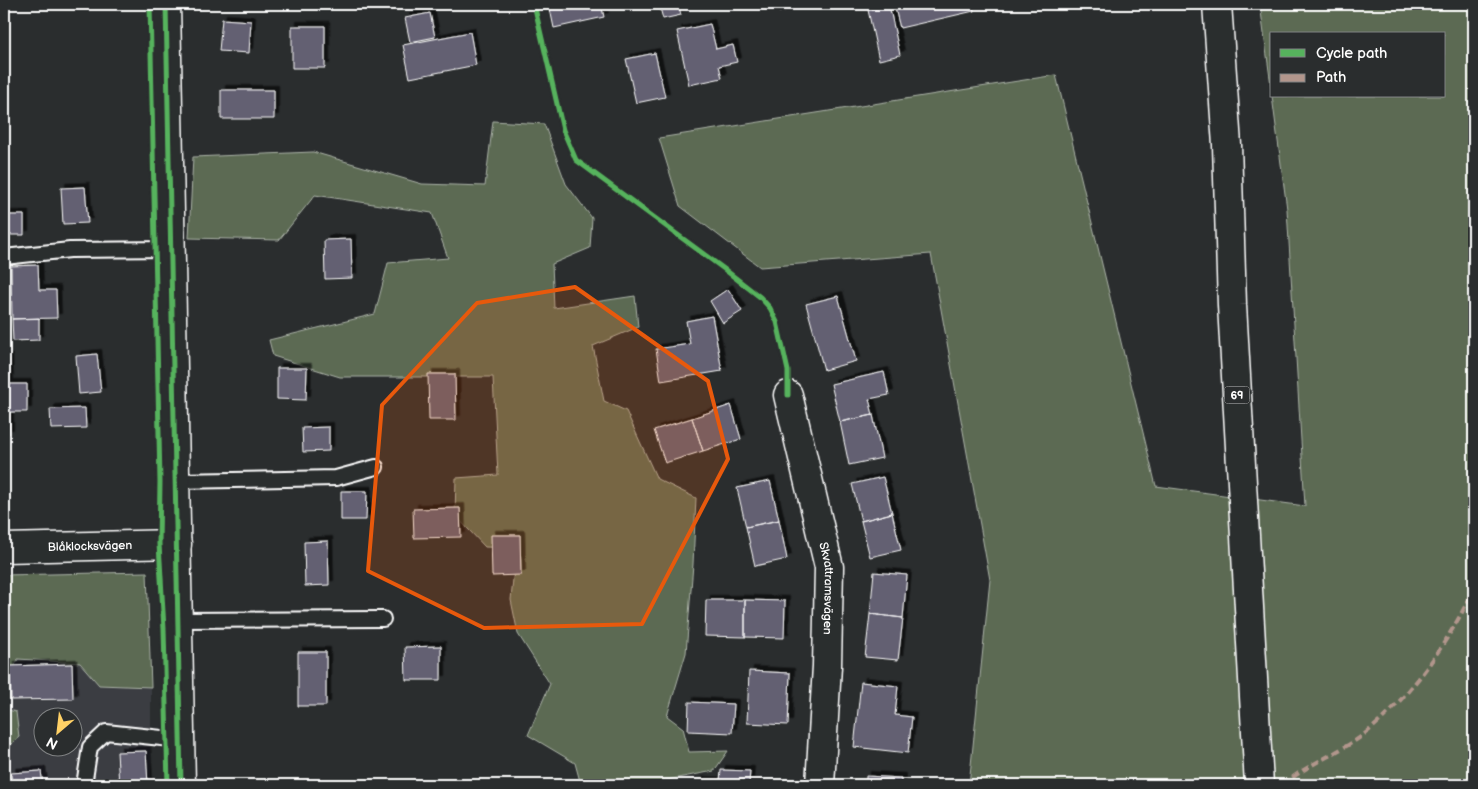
<svg xmlns="http://www.w3.org/2000/svg" width="1478" height="789" font-family="'Balsamiq Sans',sans-serif">
<style>
.built{fill:#3b3c42;fill-rule:evenodd}
.green{fill:#5b6a53;stroke:#adb4a9}
.building{fill:#646072;stroke:#fff;filter:url(#shadow)}
.lines{fill:none;stroke-linecap:round;stroke-linejoin:round}
.service-casing{stroke:#fff;stroke-width:18}
.minor-casing{stroke:#fff;stroke-width:31}
.tertiary-casing{stroke:#fff;stroke-width:31}
.primary-casing{stroke:#fff;stroke-width:31}
.service{stroke:#2a2d2e;stroke-width:14}
.minor{stroke:#2a2d2e;stroke-width:28}
.tertiary{stroke:#2a2d2e;stroke-width:28}
.primary{stroke:#2a2d2e;stroke-width:28}
.quiet{stroke:#b2968c;stroke-width:4;stroke-dasharray:8 4;stroke-linecap:butt}
.cycleway-casing{stroke:#2a2d2e;stroke-width:8}
.cycleway{stroke:#56b35d;stroke-width:5}
.marked{fill:#e8590c;fill-opacity:0.2;stroke:#e8590c;stroke-width:4;stroke-linejoin:round}
.labels{text-anchor:middle;stroke-width:4;stroke-linejoin:round;paint-order:stroke}
.shield{fill:#2a2d2e;stroke:#bfc0c0;stroke-width:1}
.shield-label{font-size:11px;font-weight:bold;fill:#fff}
.street-label{font-size:12px;fill:#fff;stroke:#2a2d2e}
</style>
<defs>
<filter id="shadow"><feDropShadow dx="4.5" dy="-4.5" stdDeviation="0" flood-color="#0009"/></filter>
</defs>
<rect width="100%" height="100%" fill="#2a2d2e"/>
<filter id="ink" filterUnits="userSpaceOnUse"><feTurbulence type="fractalNoise" baseFrequency=".02" numOctaves="2"/><feDisplacementMap in="SourceGraphic" scale="10" xChannelSelector="R" yChannelSelector="G"/><feConvolveMatrix kernelMatrix="1 2 1 2 8 2 1 2 1" color-interpolation-filters="sRGB"/></filter>
<g filter="url(#ink)">
<path class="built" d="M18 659 80 663 99 685 151 687V785H4V750L16 712 4 709V690ZM42 716H72V746H42Z"/>
<path class="green" d="M1260 4H1474V785H969L990 580 931 254 760 267 680 206 659 138 1056 75 1156 486 1305 506 1287 209 1272 96H1444V34H1272V93Z
M493 121 544 124 566 184 592 218 590 248 552 264 554 308 635 296 638 327 593 346 604 401 626 411 657 479 696 498 693 564 686 653 667 716 683 728 689 752 728 751 714 771 662 781 661 785H581L575 763 528 735 550 684 518 634 511 600 516 548 485 547 455 515 456 478 498 475 493 377H340L273 356 269 340 375 314 388 263 448 258 432 213 315 195 279 240 189 238 193 157 313 152 422 184 485 186Z
M147 572 151 687 99 685 80 663 18 659 4 690V575Z
M4 709 16 712 19 737 4 750Z"/>
<path class="building" d="M549 4H601L604 17 554 28Z
M659 4H678L681 15 663 19Z
M777 4H805V6L779 12Z
M894 4H973L974 11 900 28Z
M889 5 900 55 879 60 868 10Z
M430 13 435 37 410 42 405 18Z
M222 19 251 21 249 53 219 51Z
M710 24 716 49 733 45 737 62 719 66 722 78 689 85 677 31Z
M292 26H325V68H292Z
M470 32 476 65 410 78 403 45Z
M655 53 665 97 636 103 626 59Z
M221 90H274V119H221Z
M85 187 88 223 63 224 61 188Z
M4 215H24V235H4Z
M351 239 352 278 325 279 324 240Z
M38 265 39 290H56L57 318 12 319 11 266Z
M728 289 742 311 723 323 710 301Z
M838 296 856 361 824 370 806 304Z
M712 316 722 371 661 381 656 349 690 344 686 321Z
M39 318V340L13 341 12 319Z
M97 354 101 392 79 394 76 356Z
M4 359H8L9 384H27V412H4Z
M277 368H307L306 400 277 399Z
M884 372 889 395 869 399 873 415 840 422 831 384Z
M428 374H455L456 420H429Z
M731 405 741 439 703 451 692 418Z
M85 408 86 428 51 429 50 409Z
M4 412H9V434H4Z
M873 415 882 458 849 465 840 422Z
M692 418 703 451 665 463 654 430Z
M329 427V451L303 452 302 428Z
M883 477 892 513 861 521 852 484Z
M770 481 779 520 746 527 737 488Z
M341 491H367L366 520H341Z
M460 508 461 537 414 538 413 509Z
M892 513 901 550 870 557 861 521Z
M779 520 787 559 755 566 746 527Z
M491 535H520L521 575 492 576Z
M328 541 329 585 305 586 304 542Z
M874 572 907 575 903 618 870 614Z
M706 600H745V637L705 636Z
M745 600 785 601 784 638 745 637Z
M870 614 903 618 898 660 865 657Z
M441 646V680H406L405 647Z
M298 652H326V706H298Z
M72 664 73 699 11 700 10 666Z
M749 671 790 673 788 725 747 723Z
M861 682 898 686 895 715 912 717 908 753 854 747Z
M689 702 734 704 732 733 688 731Z
M146 751 148 785H119L117 752Z
M721 770 750 771 749 783 757 784V785H698L699 781 720 782Z
M41 771 43 785H12L11 773Z
M866 776 901 778V785H866Z"/>
<g class="lines">
<g class="service-casing">
<path id="service" d="M4 257 70 250 171 249
M175 481 336 478 376 467
M178 620 383 619
M84 785 90 747 106 732 180 740"/>
</g>
<g class="minor-casing">
<g id="minor">
<path id="s1" d="M788 395 829 567 827 666 820 785"/>
<path id="s2" d="M4 548 177 544"/>
</g>
</g>
<g class="tertiary-casing">
<path id="tertiary" d="M166 4 181 785"/>
</g>
<g class="primary-casing">
<path id="primary" d="M1217 4 1227 145 1232 305 1259 785"/>
</g>
<use href="#service" class="service"/>
<use href="#minor" class="minor"/>
<use href="#tertiary" class="tertiary"/>
<use href="#primary" class="primary"/>
<path class="quiet" d="M1283 785C1308 763 1341 753 1367 732 1409 699 1452 637 1474 588"/>
<g class="cycleway-casing">
<path id="cycleway" d="M150 4 160 482 159 544 164 629 168 785
M166 4 181 785
M534 4 563 130 576 160 724 269 760 297 770 308 777 322 788 371V395"/>
</g>
<use href="#cycleway" class="cycleway"/>
</g>
</g>
<path class="marked" d="M575 287 708 381 728 459 642 624 484 628 368 571 382 405 477 303Z"/>
<g class="labels">
<rect class="shield" x="1224.5" y="386.5" width="25" height="17" rx="4"/>
<g class="shield-label">
<text x="1237" y="399">69</text>
</g>
<g class="street-label">
<text dy="4" stroke="none"><textPath href="#s2" startOffset="86">Blåklocksvägen</textPath></text>
<text dy="4" stroke="none"><textPath href="#s1" startOffset="198">Skvattramsvägen</textPath></text>
</g>
</g>
<rect width="1478" height="789" fill="none" stroke="#2a2d2e" stroke-width="20"/>
<rect x="10" y="10" width="1458" height="769" fill="none" stroke="#fff" stroke-width="2" filter="url(#ink)"/>
<rect x="1270" y="32" width="175" height="65" fill="#2a2d2e" stroke="#7f8182"/>
<rect x="1280" y="49" width="25" height="8" fill="#56b35d" stroke="#7f8182"/>
<text x="1316" y="58" font-size="15" fill="#ffffff">Cycle path</text>
<rect x="1280" y="74" width="25" height="8" fill="#b2968c" stroke="#7f8182"/>
<text x="1316" y="82" font-size="15" fill="#ffffff">Path</text>
<g transform="translate(58 732) rotate(208)"><circle r="24" fill="#2a2d2e" stroke="#7f8182"/>
<path d="M0-4L9 19L0 12L-9 19Z" fill="#ffd166"/>
<text y="-8" font-size="14" font-weight="bold" text-anchor="middle" fill="#ffffff">N</text>
</g>
</svg>
